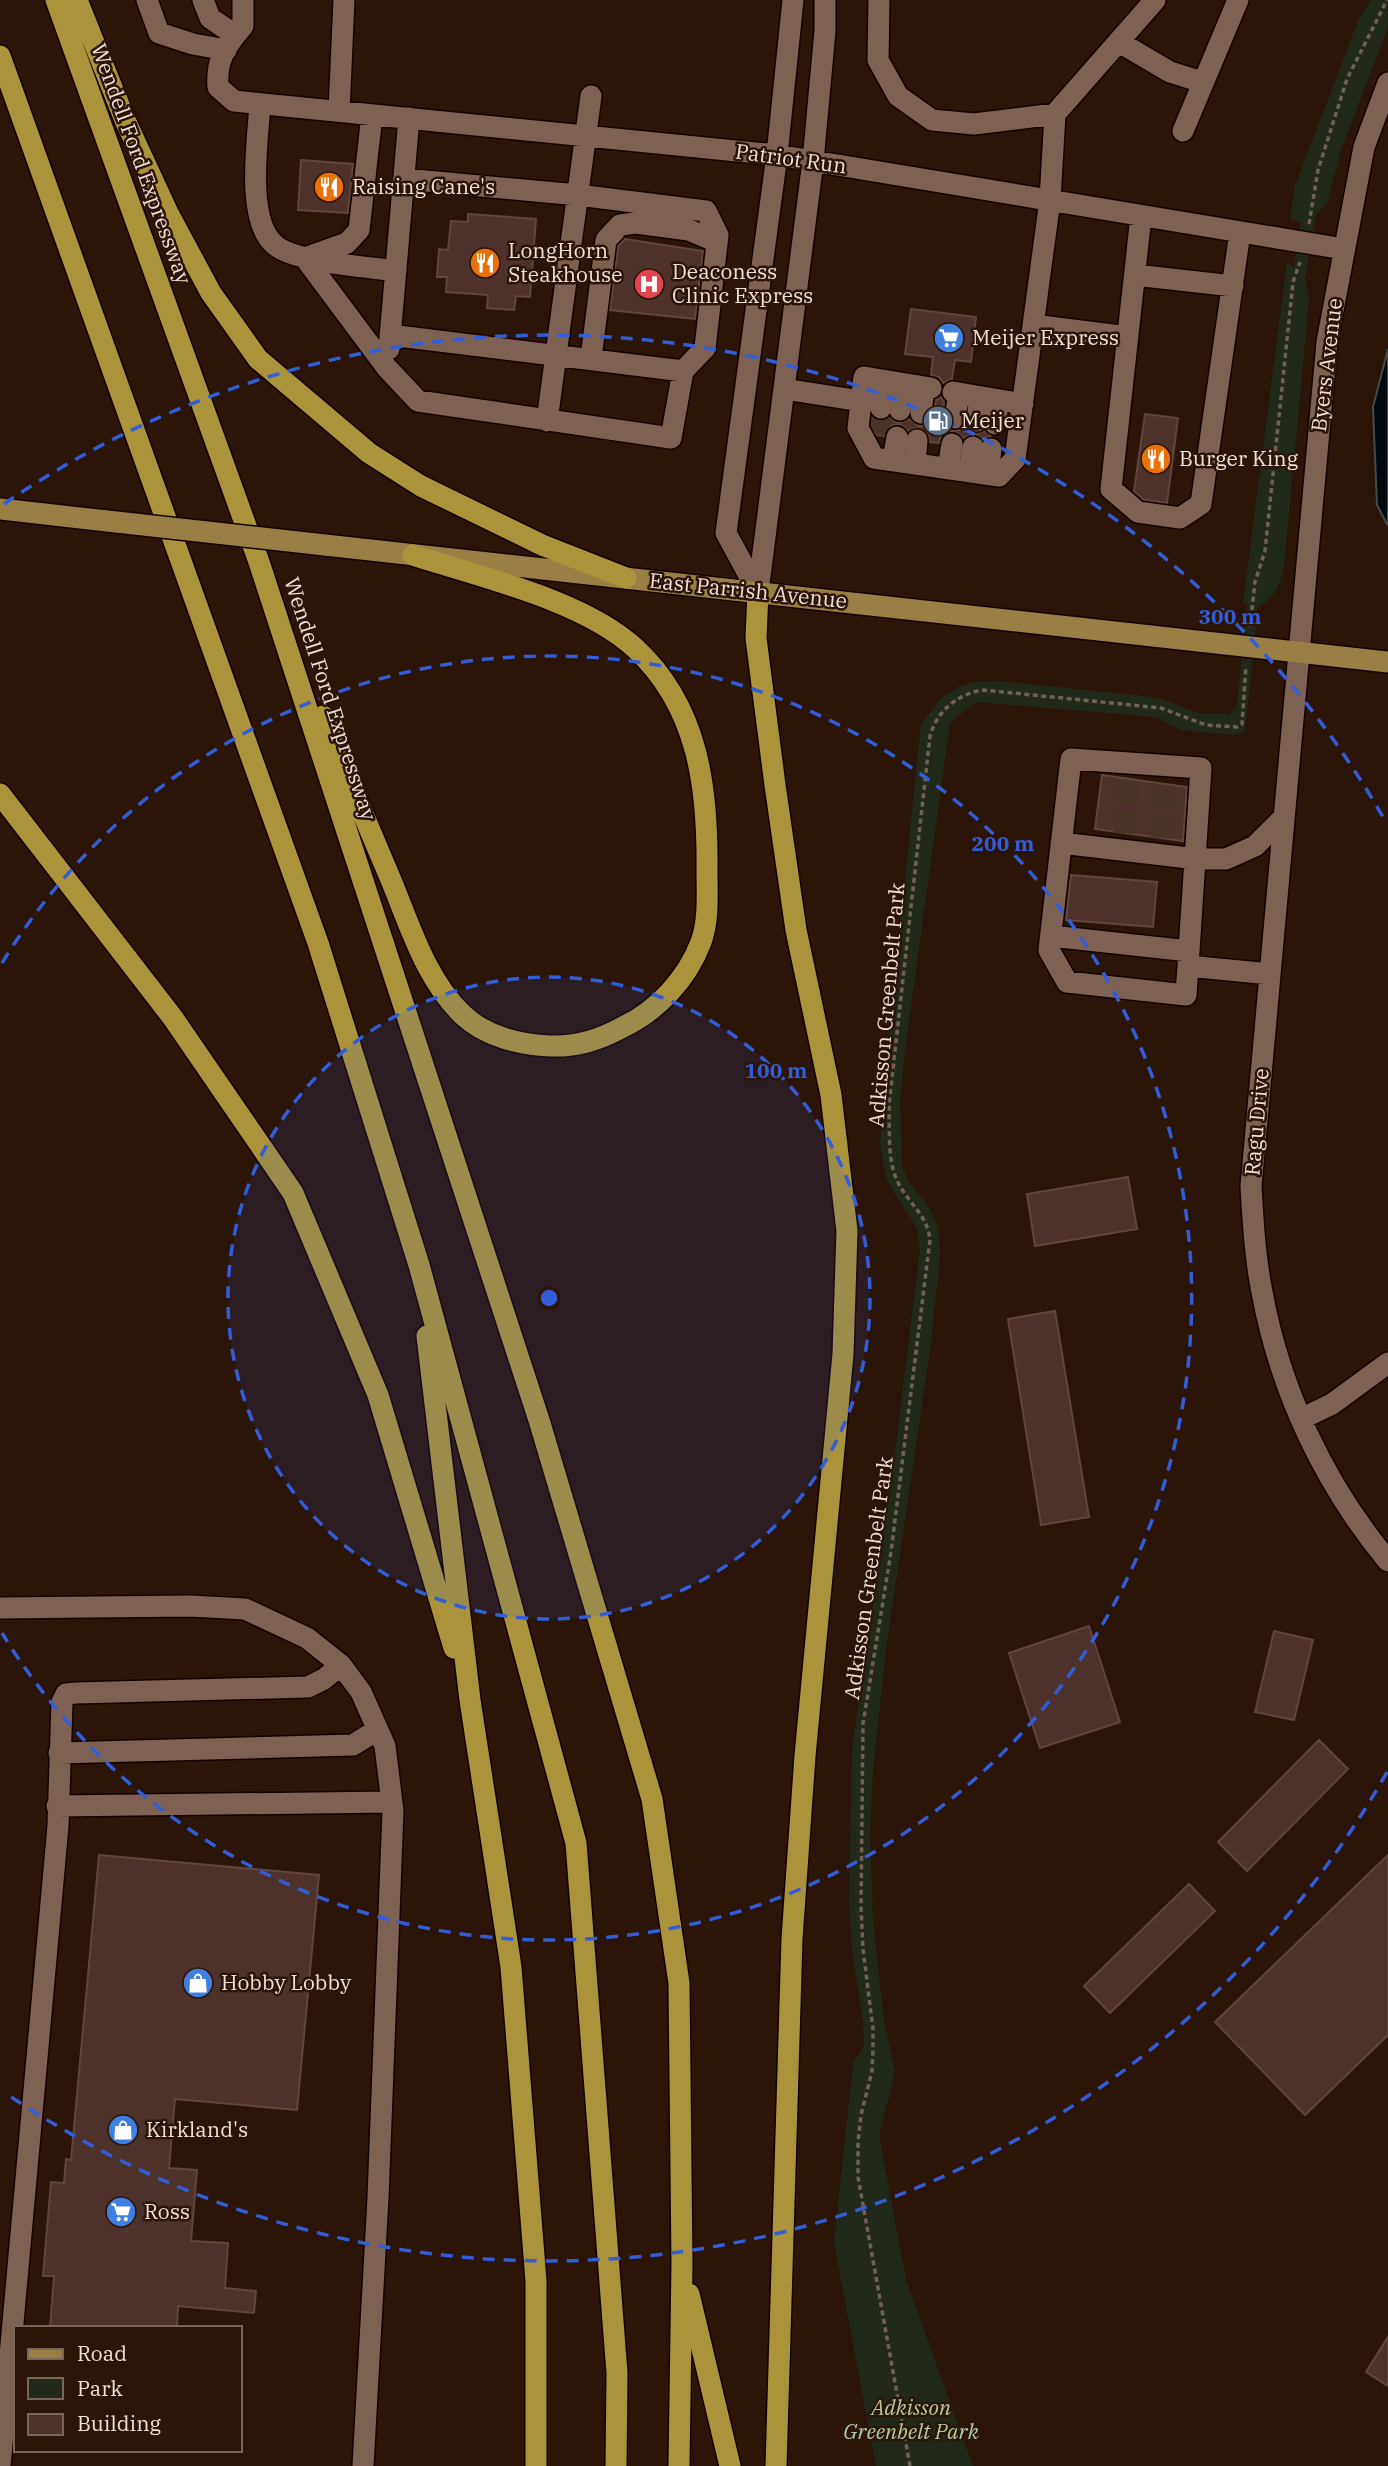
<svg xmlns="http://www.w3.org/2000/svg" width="1388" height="2466" font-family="'IBM Plex Serif',serif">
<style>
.green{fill:#212a1a}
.water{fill:#00090e;stroke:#48494a;stroke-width:2}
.building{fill:#4d322b;stroke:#62453d;stroke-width:2}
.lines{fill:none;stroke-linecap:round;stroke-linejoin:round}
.minor-tunnel{stroke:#483327;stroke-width:21;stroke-dasharray:21 10;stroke-linecap:butt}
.minor-casing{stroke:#130200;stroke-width:24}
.major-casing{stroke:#130200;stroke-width:24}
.highway-casing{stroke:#130200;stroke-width:24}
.path{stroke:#735f54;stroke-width:3.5;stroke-dasharray:5 3.5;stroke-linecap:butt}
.minor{stroke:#7d6152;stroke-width:21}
.major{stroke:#987f44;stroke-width:21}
.highway{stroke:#aa933a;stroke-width:21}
.major-bridge-casing{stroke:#130200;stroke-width:24;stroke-linecap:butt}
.major-bridge{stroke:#987f44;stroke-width:21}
.ring{fill:none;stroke:#325cd8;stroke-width:3.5;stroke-dasharray:12 9}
.labels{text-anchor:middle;stroke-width:5;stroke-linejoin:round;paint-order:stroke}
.street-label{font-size:21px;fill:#efdfd6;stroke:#2b1508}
.poi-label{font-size:21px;fill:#efdfd6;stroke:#2b1508;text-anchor:start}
.park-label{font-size:21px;font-style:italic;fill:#b1cd9e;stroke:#2b1508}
.centre{fill:#325cd8;stroke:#2b1508;stroke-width:3.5}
.ring-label{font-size:21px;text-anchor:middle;font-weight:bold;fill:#325cd8;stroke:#2b1508;stroke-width:5;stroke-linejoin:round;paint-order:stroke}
</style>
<rect width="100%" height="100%" fill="#2b1508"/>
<path class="green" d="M1371 0H1388V27L1341 150 1327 203 1316 215 1305 278 1309 300 1284 566C1280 586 1276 596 1258 607L1245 731 1234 735 1181 730 1156 717 976 702 950 723 905 1050 900 1100 902 1166C909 1187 928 1201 936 1222 947 1251 932 1304 932 1337L886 1649 873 1770 870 1834 873 1922 884 2020 895 2072 879 2135 906 2280 973 2466H876L834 2242 853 2064 864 2046 863 2021 852 1950 849 1901 852 1748 894 1461 920 1249 917 1228 891 1188 885 1174 880 1143 888 1042 921 725 939 700 961 686 974 682 1000 681 1144 696 1162 699 1201 714H1229L1237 706 1247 604H1243L1287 262 1294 268 1301 222 1290 220 1295 186 1358 21Z"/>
<path class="water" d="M1388 349V526L1377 505 1373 407Z"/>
<path class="building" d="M301 160 353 164 348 213 298 210Z
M468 214 536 219 530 297 516 296 514 310 487 308 488 295 446 292 447 277H437L439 249 448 250 451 221 468 222Z
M625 239 703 251 695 319 610 310 618 246Z
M911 309 976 317 971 362 955 360 952 379 943 383 939 377 931 375 933 357 905 354Z
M941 397 944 402 943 422 947 429 959 430 965 426 975 434 985 431 991 436 983 439 974 434 963 438 955 431 948 432 941 436 939 443 930 442 928 434 919 427 908 431 900 424 893 425 886 429 884 436 877 435 872 427 873 419 880 421 890 417 897 423 909 419 919 426 926 425 932 420 936 400Z
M1145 414 1178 418 1167 503 1144 500 1134 491Z
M1102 775 1187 787 1183 841 1095 829Z
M1071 875 1157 882 1153 927 1066 920Z
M1128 1177 1137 1229 1035 1246 1027 1194Z
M1055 1311 1089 1517 1041 1525 1008 1319Z
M1089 1626 1120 1722 1040 1748 1009 1653Z
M1274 1631 1313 1640 1294 1720 1255 1712Z
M1319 1740 1348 1769 1247 1871 1218 1842Z
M99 1855 319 1875 297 2110 175 2099 169 2168 197 2170 191 2241 228 2243 225 2288 256 2291 254 2313 178 2306 177 2328H50L54 2276H43L51 2182 64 2183 66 2159 71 2160Z
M1388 1855V2035L1305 2115 1215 2022Z
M1189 1884 1215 1911 1110 2013 1084 1986Z
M1388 2337V2386L1366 2372Z"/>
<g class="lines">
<path class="minor-tunnel" d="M878 435 881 408
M1124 833 1128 779
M1161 838 1165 784"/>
<g class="minor-casing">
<path id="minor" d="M147 0 159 33 193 44 226 50
M203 0 210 18 235 35
M243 0V26C225 47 216 60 218 87L234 101 777 155 1344 249
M879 0 878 60 898 96 932 120 974 124 1055 114
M1119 42 1170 72 1202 82
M1388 83 1364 147 1327 342 1251 1186C1253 1221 1255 1257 1262 1292 1280 1390 1324 1484 1388 1561
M260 104C258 138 245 221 275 245 294 262 368 267 396 271
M339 111 344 0
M372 115 359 230 347 243 305 258 387 368 418 401 671 438 683 371 705 348 718 235 706 211 578 195 404 179
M1183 131 1238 0
M1141 216 1111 489 1138 512 1180 518 1201 504 1240 232
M1135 275 1233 286
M1033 325 1128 337
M390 335 683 371
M389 349 409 118
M591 358 606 240 620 225 636 223 689 230 717 242
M931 388 864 377 858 428 874 458 999 476 1015 459 1050 200 1055 114 1155 0
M784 389 861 401
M953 392 1023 404
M881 408 885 381
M900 410 904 384
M921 413 924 387
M955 418 959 393
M547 421 591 96
M977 421 980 397
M995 424 999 400
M893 461 897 437
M915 464 917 440
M948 469 952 444
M969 472 973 447
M988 474 991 449
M758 592 726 533 777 155 793 0
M758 592 813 161 825 31V0
M1061 843 1197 859H1226L1255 846 1284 817
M1051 936 1189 951
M1188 966 1201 768 1071 759 1049 950 1067 982 1186 995 1188 966 1270 974
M1301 1419 1332 1404 1388 1363
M0 1608 190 1606 245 1609 307 1638 341 1665 361 1692 385 1746 393 1811 378 2198 363 2466
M59 1753 353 1745 377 1730
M57 1806 392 1802
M0 2466 58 1826 62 1702 66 1694 76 1693 308 1687 324 1679 341 1665"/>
</g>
<g class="major-casing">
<path id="major" d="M0 509 107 521
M325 545 1388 662"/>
</g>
<g class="highway-casing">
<path id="highway" d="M56 0 259 562 539 1420 652 1799 679 1983 682 2263 679 2466
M77 0 125 120 168 213 211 293 258 359 369 453 421 486 542 545 626 578
M0 56 318 943 419 1265 576 1843 617 2373 616 2466
M758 592 756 638 775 785 796 930 831 1095 847 1231 843 1354 805 1756 792 1939 776 2466
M323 716C345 771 368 826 391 880 410 926 426 980 463 1015 485 1036 520 1045 550 1046 577 1047 599 1040 623 1027 658 1010 687 979 701 942 709 920 707 895 707 871 708 789 699 707 635 648 583 600 480 577 413 555
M0 794 173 1018 293 1193 378 1395 454 1648
M427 1336 470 1700 511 1967 536 2281V2466
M689 2294 730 2466"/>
</g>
<path class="path" d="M1309 224 1318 170 1347 79 1387 0
M1250 627 1255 582 1265 551 1293 282 1300 262
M910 2466 858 2177V2142L861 2115 872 2071 873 2049V2029L863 1949 861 1907 863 1724 891 1552 930 1240C928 1214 905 1201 896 1178 887 1156 890 1128 889 1105L930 736C937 711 957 694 983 690L1161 708 1206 725 1237 727 1242 724 1246 666"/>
<use href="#minor" class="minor"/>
<use href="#major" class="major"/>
<use href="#highway" class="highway"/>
<g class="major-bridge-casing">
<path id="major-bridge" d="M107 521 325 545"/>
</g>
<use href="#major-bridge" class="major-bridge"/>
</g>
<circle cx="549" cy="1298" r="321" fill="#325cd8" fill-opacity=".12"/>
<g class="ring">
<circle cx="549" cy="1298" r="321"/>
<path d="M2 963A642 642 0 1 1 2 1633"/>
<path d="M1387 1772A963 963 0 0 1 4 2092M4 504A963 963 0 0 1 1387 824"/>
</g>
<defs>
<g id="restaurant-disc" transform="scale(1.575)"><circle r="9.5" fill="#e8710a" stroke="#2b1508"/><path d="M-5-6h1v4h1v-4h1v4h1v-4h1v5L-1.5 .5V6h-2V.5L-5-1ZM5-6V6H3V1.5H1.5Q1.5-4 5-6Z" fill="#fff"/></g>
<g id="hospital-disc" transform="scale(1.575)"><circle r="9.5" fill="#e0444e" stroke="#2b1508"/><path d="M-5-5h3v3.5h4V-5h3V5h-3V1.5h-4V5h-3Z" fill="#fff"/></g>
<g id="supermarket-disc" transform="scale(1.575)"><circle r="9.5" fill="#3f7fe0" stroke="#2b1508"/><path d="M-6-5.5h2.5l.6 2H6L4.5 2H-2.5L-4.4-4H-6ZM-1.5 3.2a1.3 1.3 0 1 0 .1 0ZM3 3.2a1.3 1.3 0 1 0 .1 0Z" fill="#fff"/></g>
<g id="fuel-disc" transform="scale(1.575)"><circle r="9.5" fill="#5c6f8a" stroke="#2b1508"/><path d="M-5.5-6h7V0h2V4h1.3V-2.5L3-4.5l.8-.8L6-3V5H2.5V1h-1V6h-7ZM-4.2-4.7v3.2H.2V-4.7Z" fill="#fff"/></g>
<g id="shop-disc" transform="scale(1.575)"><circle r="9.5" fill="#3f7fe0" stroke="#2b1508"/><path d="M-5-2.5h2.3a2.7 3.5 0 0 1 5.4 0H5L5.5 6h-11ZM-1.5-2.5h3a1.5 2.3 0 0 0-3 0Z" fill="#fff"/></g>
</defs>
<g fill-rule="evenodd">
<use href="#restaurant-disc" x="329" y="187"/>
<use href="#restaurant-disc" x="485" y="263"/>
<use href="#hospital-disc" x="649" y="284"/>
<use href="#supermarket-disc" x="949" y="338"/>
<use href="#fuel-disc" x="938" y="421"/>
<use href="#restaurant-disc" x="1156" y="459"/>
<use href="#shop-disc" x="198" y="1983"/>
<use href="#shop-disc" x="123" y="2130"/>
<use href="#supermarket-disc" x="121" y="2212"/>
</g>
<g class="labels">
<g class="street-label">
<text transform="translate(791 159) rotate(8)" y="7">Patriot Run</text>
<text transform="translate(141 164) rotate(70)" y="7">Wendell Ford Expressway</text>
<text transform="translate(1327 365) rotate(-83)" y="7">Byers Avenue</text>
<text transform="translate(748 591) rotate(6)" y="7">East Parrish Avenue</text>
<text transform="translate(330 699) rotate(72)" y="7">Wendell Ford Expressway</text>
<text transform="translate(887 1005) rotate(-85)" y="7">Adkisson Greenbelt Park</text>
<text transform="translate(1257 1122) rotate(-85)" y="7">Ragu Drive</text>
<text transform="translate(869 1578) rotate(-82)" y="7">Adkisson Greenbelt Park</text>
</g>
<g class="poi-label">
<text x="352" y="194">Raising Cane's</text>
<text x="508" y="258">LongHorn<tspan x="508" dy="24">Steakhouse</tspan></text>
<text x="672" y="279">Deaconess<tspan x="672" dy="24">Clinic Express</tspan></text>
<text x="972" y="345">Meijer Express</text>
<text x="961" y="428">Meijer</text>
<text x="1179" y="466">Burger King</text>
<text x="221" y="1990">Hobby Lobby</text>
<text x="146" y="2137">Kirkland's</text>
<text x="144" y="2219">Ross</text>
</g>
<g class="park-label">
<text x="911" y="2415">Adkisson<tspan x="911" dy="24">Greenbelt Park</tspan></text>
</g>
</g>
<circle cx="549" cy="1298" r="10" class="centre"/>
<g class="ring-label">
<text x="1230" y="624">300 m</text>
<text x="1003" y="851">200 m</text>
<text x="776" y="1078">100 m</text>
</g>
<rect x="14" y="2326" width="228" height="126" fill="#2b1508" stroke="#79665a" stroke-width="2"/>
<rect x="28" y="2349" width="35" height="10" fill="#987f44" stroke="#79665a" stroke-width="2"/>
<text x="77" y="2361" font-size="21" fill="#efdfd6">Road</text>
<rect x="28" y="2378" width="35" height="21" fill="#212a1a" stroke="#79665a" stroke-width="2"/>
<text x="77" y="2396" font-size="21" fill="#efdfd6">Park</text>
<rect x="28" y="2414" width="35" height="21" fill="#4d322b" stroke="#79665a" stroke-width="2"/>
<text x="77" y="2431" font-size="21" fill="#efdfd6">Building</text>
</svg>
